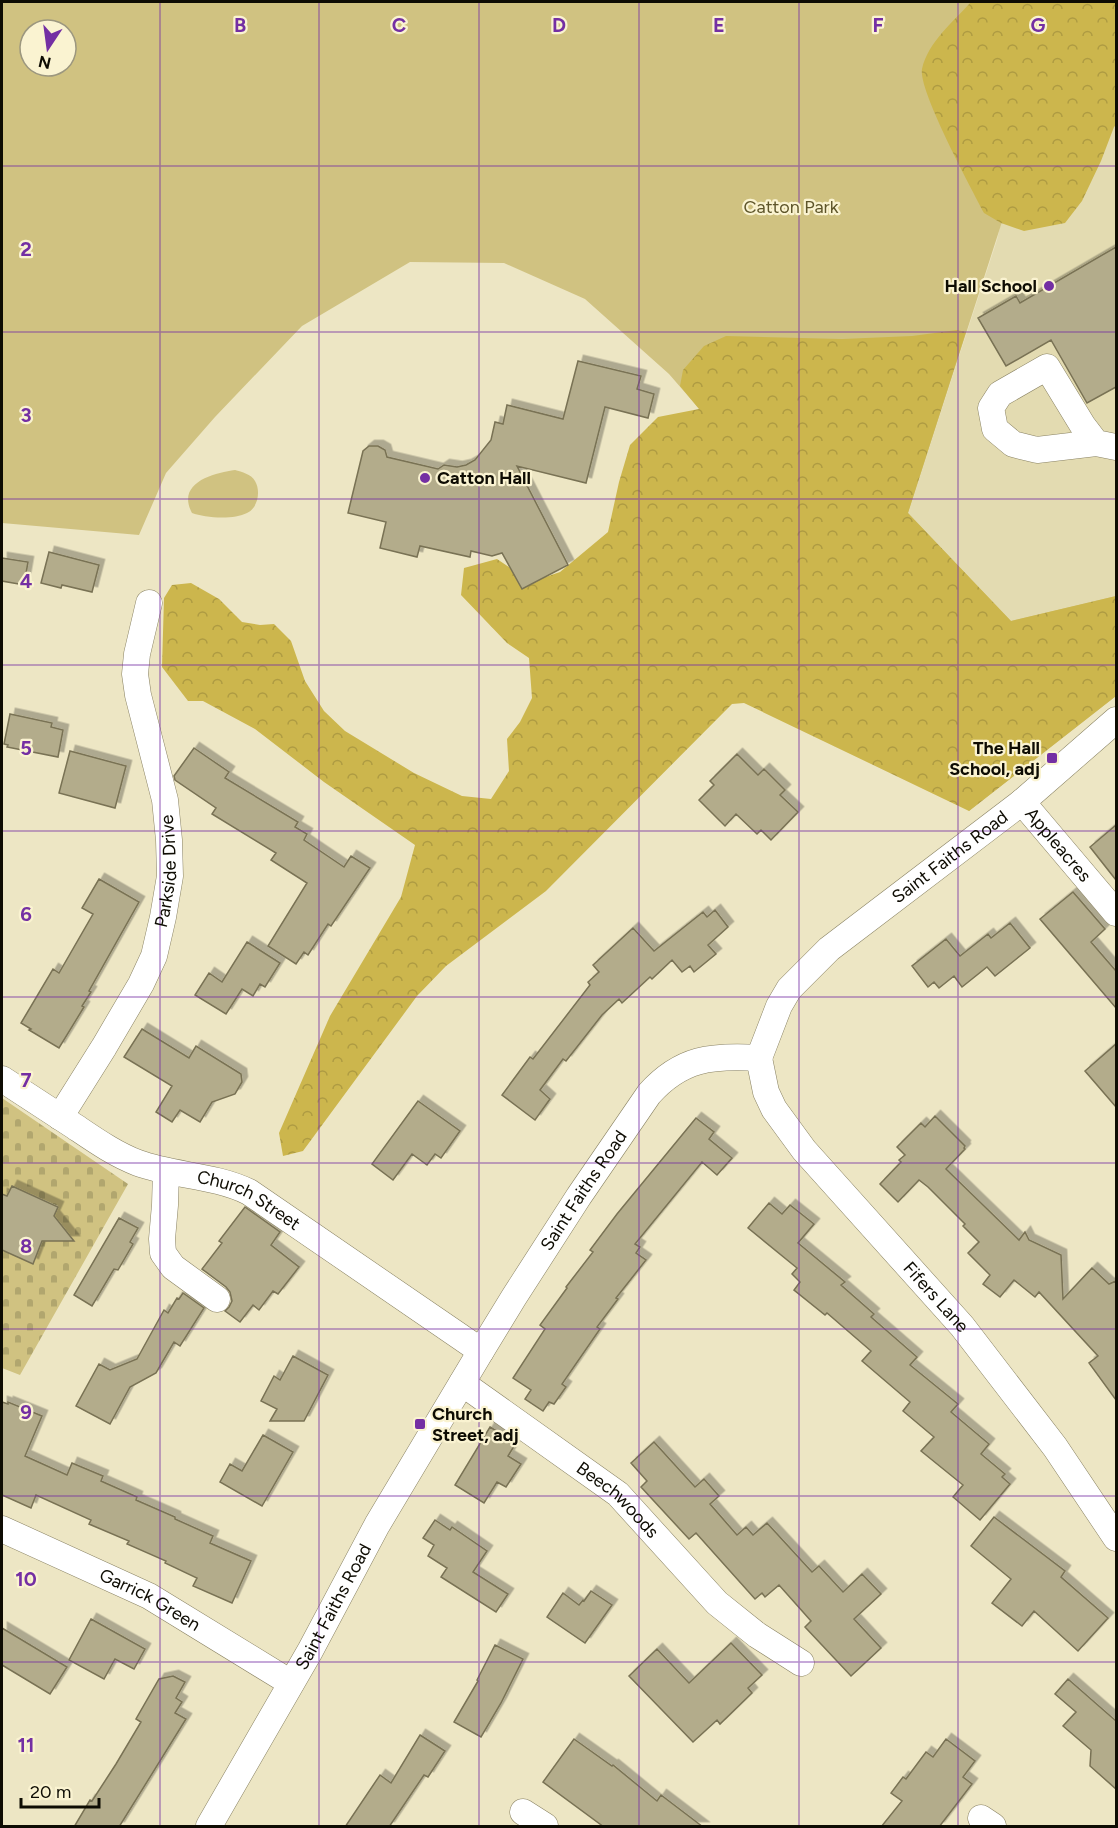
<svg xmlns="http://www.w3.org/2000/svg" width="1118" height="1828" font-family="Figtree,sans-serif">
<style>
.built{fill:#e3dbb1}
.green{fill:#d0c281;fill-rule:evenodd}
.forest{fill:url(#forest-crowns)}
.cemetery{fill:url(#cemetery-stones)}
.building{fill:#b3ac8b;stroke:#797254;stroke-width:1.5;filter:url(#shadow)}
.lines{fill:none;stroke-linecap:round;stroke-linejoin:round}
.minor-casing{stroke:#898263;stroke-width:27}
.minor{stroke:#fff;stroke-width:26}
.grid{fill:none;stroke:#742fa3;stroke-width:1.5;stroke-opacity:0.55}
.poi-dot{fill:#742fa3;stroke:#faf3d1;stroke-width:2}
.labels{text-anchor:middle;stroke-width:4.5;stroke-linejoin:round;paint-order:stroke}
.park-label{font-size:18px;fill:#5e552a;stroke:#faf3d1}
.poi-label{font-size:18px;font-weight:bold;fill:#0e0c03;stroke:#faf3d1;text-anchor:end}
.street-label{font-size:18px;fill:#0e0c03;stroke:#faf3d1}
.grid-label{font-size:20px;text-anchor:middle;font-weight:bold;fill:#742fa3;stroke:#faf3d1;stroke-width:4.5;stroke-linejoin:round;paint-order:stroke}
</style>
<defs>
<pattern id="forest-crowns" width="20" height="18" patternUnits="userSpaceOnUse" patternTransform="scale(1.5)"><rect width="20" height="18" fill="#ccb64d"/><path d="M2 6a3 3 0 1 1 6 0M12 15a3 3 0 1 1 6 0" fill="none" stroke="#ae9b42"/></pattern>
<pattern id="cemetery-stones" width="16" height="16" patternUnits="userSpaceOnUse" patternTransform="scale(1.5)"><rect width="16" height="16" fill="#d0c281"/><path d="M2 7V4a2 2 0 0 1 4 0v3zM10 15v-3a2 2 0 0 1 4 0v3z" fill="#b1a66e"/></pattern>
<filter id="shadow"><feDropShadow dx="5.5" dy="-5.5" stdDeviation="0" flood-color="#0004"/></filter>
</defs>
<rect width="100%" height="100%" fill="#ede6c4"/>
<path class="built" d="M1116 2V596L1011 621 908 513 997 240 1001 223Z"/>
<path class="green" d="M2 2H1073L908 513 1011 621 1116 596V696L969 811 741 457 669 374 585 299 504 263 410 262 302 326 215 417 166 473 139 535 2 523ZM30 30H66V66H30Z
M235 470C242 472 251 474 255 481 261 491 258 508 247 513 234 520 205 518 192 513 176 483 213 473 235 470Z"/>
<path class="forest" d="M971 2H1116V125L1114 127 1101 161 1082 201 1065 223 1024 231 1001 223 984 213C971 188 918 90 922 69 928 42 954 21 971 2Z
M957 330 966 332 908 513 1011 621 1116 596V696L969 811 744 703 732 704 546 891 446 966 417 996 303 1151 283 1156 279 1133 330 1016 401 897 415 845 324 782 255 729 203 701H188L162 667 164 598 172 585 191 583 219 599 242 622 260 625 274 624 291 641 305 681 324 711 345 731 414 773 462 796 491 799 509 771 507 739 520 722 532 698 529 658 507 643 461 595 464 568 497 559 531 582 560 572 608 532 619 482 630 445 658 417 699 409 680 386 683 370 704 346 726 336 842 339 912 336Z"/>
<path class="cemetery" d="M2 1098 128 1184 20 1375 2 1368V1250L33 1263 45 1236 50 1241H58L63 1236 52 1222 58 1206 12 1186 7 1196 2 1194Z"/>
<path class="building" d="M1116 247V387L1087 403 1051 340 1006 366 978 318 1016 296 1020 303Z
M578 361 641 376 637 389 654 394 648 418 605 407 586 483 517 466 568 565 522 589 502 553 492 556 471 551 470 557 420 546 417 557 380 548 386 522 348 513 363 451 369 446H378L385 450 387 457 438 469 444 465 457 467 466 465 475 460 491 440 495 422 503 424 507 405 563 419Z
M49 552 99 565 92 592 62 585 61 588 41 583Z
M2 558 28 562 24 585 2 581Z
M10 714 52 723 51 727 63 730 58 757 7 747 8 745 4 744Z
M194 748 229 772 225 778 298 822 295 827 307 834 304 840 344 867 351 856 370 868 331 926 328 924 308 955 304 952 296 964 268 946 307 883 271 860 276 853 212 814 216 808 175 780 174 776Z
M70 751 126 766 115 808 59 793Z
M737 754 758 775 764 769 785 790 780 795 798 812 771 840 761 830 757 834 736 814 725 826 699 800 714 785 710 781Z
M1116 825V880L1090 847Z
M99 879 139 902 89 991 91 992 82 1006 84 1007 59 1048 29 1030 31 1029 21 1023 53 969 59 973 93 914 82 908Z
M1073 892 1105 929 1091 942 1116 971V1008L1040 919Z
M715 910 728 927 708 945 716 954 694 972 690 966 682 972 672 960 652 979 650 977 622 1003 619 999 602 1015 566 1061 563 1059 540 1090 550 1099 535 1120 502 1095 530 1057 533 1059 590 985 588 982 599 972 593 965 633 928 654 951 703 912 707 917Z
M1010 923 1030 948 995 976 987 967 962 987 954 976 939 988 934 982 928 987 912 966 946 939 960 956 988 934 991 938Z
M247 942 280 963 265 987 260 984 253 996 242 989 226 1014 195 995 209 973 222 982Z
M142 1029 189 1058 196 1046 241 1074 242 1082 235 1094 212 1102 200 1122 180 1110 172 1122 156 1112 172 1086 124 1057Z
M1116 1044V1107L1085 1071Z
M418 1101 460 1131 441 1158 435 1154 427 1165 412 1154 393 1180 372 1164Z
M935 1116 965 1146 964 1148 965 1149 946 1169 1019 1240 1025 1232 1029 1240 1061 1255 1063 1299 1092 1268 1109 1284 1116 1281V1400L1089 1363 1098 1356 1039 1292 1035 1297 1014 1280 1000 1297 983 1284 990 1275 968 1253 979 1242 963 1226 965 1224 928 1187 919 1180 898 1202 880 1184 901 1162 899 1160 905 1155 897 1147 921 1123 925 1127Z
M696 1118 714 1132 709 1139 732 1158 717 1175 702 1162 635 1244 640 1247 636 1253 646 1260 616 1298 618 1299 597 1327 600 1329 562 1384 566 1387 554 1404 549 1402 543 1411 525 1399 531 1390 513 1378 545 1329 540 1325 567 1288 566 1287 593 1252 590 1250 617 1214Z
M12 1186 58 1207 54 1216 74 1241H42L33 1264 2 1250V1194L7 1196Z
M769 1203 782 1214 790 1205 814 1224 798 1243 845 1282 841 1285 874 1314 871 1317 917 1357 910 1365 958 1404 951 1412 989 1444 981 1454 1005 1474 1002 1477 1010 1484 980 1520 953 1497 963 1485 921 1451 934 1437 903 1411 910 1402 862 1361 871 1351 827 1313 825 1315 794 1290 800 1282 792 1274 797 1268 748 1228Z
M245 1207 280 1232 271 1245 299 1267 278 1294 273 1291 259 1310 253 1305 240 1322 225 1311 229 1307 232 1301 230 1292 226 1287 202 1269 222 1243 219 1241Z
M119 1218 138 1228 130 1242 133 1244 118 1270 114 1269 92 1306 74 1295Z
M183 1293 204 1308 180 1346 174 1342 156 1373 130 1387 110 1424 76 1406 99 1364 110 1370 137 1359 164 1310 168 1313 177 1298 179 1299Z
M293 1356 328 1375 304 1421H270L277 1409 261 1401 274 1376 280 1380Z
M2 1402 8 1404V1402L42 1416 25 1456 67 1475 72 1463 103 1476 101 1481 137 1497 136 1500 175 1517V1519L213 1536 210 1543 251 1561 232 1603 193 1586 197 1578 165 1563 166 1561 127 1544 129 1541 89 1524 91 1520 36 1495 31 1508 2 1495Z
M490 1427 516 1443 508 1456 521 1464 506 1487 497 1482 484 1503 455 1485Z
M263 1435 293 1452 262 1506 220 1482 230 1464 242 1471Z
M654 1442 695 1487 704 1479 719 1496 710 1504 737 1535 746 1527 753 1535 767 1523 812 1572 819 1566 843 1592 862 1574 881 1594 854 1619 881 1648 851 1676 805 1627 811 1621 779 1585 765 1597 762 1593 755 1599 696 1533 689 1539 641 1487 647 1481 631 1463Z
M994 1517 1065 1571 1061 1577 1108 1618 1078 1651 1034 1611 1022 1626 992 1603 1011 1579 971 1546Z
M435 1520 450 1530 452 1527 487 1551 473 1572 508 1594 496 1612 441 1577 447 1568 428 1556 434 1545 423 1538Z
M591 1591 612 1605 585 1643 547 1617 563 1593 579 1605 583 1600 584 1601Z
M91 1619 145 1649 134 1669 115 1659 104 1679 69 1660Z
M2 1628 67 1667 50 1694 2 1665Z
M731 1643 762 1675 748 1688 752 1693 720 1724 717 1720 693 1742 629 1676 657 1649 689 1683Z
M495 1645 523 1659 501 1703 481 1737 454 1722 478 1681 477 1680Z
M173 1676 185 1682 176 1698 182 1702 175 1713 186 1719 119 1827H74L90 1800 92 1801 116 1764 141 1722 136 1719 159 1679Z
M1068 1679 1116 1721V1789L1090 1766 1091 1750 1063 1726 1076 1712 1055 1694Z
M420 1735 445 1751 428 1777 424 1775 389 1827H345L380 1775 391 1783Z
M574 1739 612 1766 613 1765 657 1801 661 1795 703 1827H604L543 1782Z
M946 1739 975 1761 963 1777 972 1784 939 1827H881L902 1801 891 1793 903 1777 906 1779 926 1752 933 1757Z"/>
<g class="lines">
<g class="minor-casing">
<g id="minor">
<path d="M1096 443 1083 426 1047 367 1000 394 991 408 995 429 1013 444 1037 450 1096 443 1116 447"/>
<path id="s1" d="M1022 802 1116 913"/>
<path id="s2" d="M759 1058 766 1092 774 1109 804 1150 962 1326 1055 1447 1116 1538"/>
<path id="s3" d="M759 1058 779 1006 789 989 829 949 1022 802 1116 720"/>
<path id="s4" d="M2 1079C25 1094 48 1109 71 1124 92 1138 114 1154 138 1163 174 1176 214 1175 249 1192L481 1351"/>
<path id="s5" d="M60 1117 104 1047 141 984 154 956 163 917 170 876 169 840 165 800 138 695 135 674 137 654 149 603"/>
<path d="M166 1171 165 1205 162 1239 163 1253 173 1267 217 1299"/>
<path id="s6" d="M462 1383 618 1494 717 1603 757 1635 801 1663"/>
<path id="s7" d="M2 1529 149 1596 291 1683"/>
<path d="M523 1812 545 1826"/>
<path d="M981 1818 993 1826"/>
<path id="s8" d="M209 1826 310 1651 377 1525 481 1351 514 1297 579 1196 649 1094C681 1058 712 1055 759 1058"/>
</g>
</g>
<use href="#minor" class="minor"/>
</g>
<path class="grid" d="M160 2V1826M319 2V1826M479 2V1826M639 2V1826M799 2V1826M958 2V1826M2 166H1116M2 332H1116M2 499H1116M2 665H1116M2 831H1116M2 997H1116M2 1163H1116M2 1329H1116M2 1496H1116M2 1662H1116"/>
<g class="poi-dot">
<circle cx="1049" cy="286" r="6"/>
<circle cx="425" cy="478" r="6"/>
<rect x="1046" y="752" width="12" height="12" rx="3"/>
<rect x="414" y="1418" width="12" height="12" rx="3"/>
</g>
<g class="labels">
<g class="park-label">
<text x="791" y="213">Catton Park</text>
</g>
<g class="poi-label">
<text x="1037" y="292">Hall School</text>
<text x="437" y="484" text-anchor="start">Catton Hall</text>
<text x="1040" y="754">The Hall<tspan x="1040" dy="21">School, adj</tspan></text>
<text x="432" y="1420" text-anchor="start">Church<tspan x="432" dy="21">Street, adj</tspan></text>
</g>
<g class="street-label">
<text dy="6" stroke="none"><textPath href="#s1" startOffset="56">Appleacres</textPath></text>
<text dy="6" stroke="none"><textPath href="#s3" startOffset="284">Saint Faiths Road</textPath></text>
<text dy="6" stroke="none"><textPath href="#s5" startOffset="273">Parkside Drive</textPath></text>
<text dy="6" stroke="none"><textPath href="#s8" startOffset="738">Saint Faiths Road</textPath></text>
<text dy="6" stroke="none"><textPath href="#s4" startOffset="278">Church Street</textPath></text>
<text dy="6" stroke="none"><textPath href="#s2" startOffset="302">Fifers Lane</textPath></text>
<text dy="6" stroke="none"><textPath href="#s6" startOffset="195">Beechwoods</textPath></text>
<text dy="6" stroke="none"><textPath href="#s7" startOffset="164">Garrick Green</textPath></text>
<text dy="6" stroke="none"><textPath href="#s8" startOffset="252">Saint Faiths Road</textPath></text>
</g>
</g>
<g class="grid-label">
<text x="240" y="32">B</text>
<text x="399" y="32">C</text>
<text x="559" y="32">D</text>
<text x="719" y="32">E</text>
<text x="878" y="32">F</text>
<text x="1038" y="32">G</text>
<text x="26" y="256">2</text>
<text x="26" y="422">3</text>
<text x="26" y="588">4</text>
<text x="26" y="755">5</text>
<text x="26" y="921">6</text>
<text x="26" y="1087">7</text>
<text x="26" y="1253">8</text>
<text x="26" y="1419">9</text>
<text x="26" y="1586">10</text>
<text x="26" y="1752">11</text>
</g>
<rect width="1118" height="1828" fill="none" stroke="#0e0c03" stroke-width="6"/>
<g transform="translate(48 48) rotate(193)"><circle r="28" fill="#faf3d1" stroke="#9c977f" stroke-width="1.5"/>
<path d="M0-4.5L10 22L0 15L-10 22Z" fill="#742fa3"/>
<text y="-9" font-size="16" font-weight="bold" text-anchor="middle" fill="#0e0c03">N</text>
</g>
<path d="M21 1798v9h78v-9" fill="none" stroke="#0e0c03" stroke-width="3"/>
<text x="30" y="1798" font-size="18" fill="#0e0c03" stroke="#faf3d1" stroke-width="4.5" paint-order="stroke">20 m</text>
</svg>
